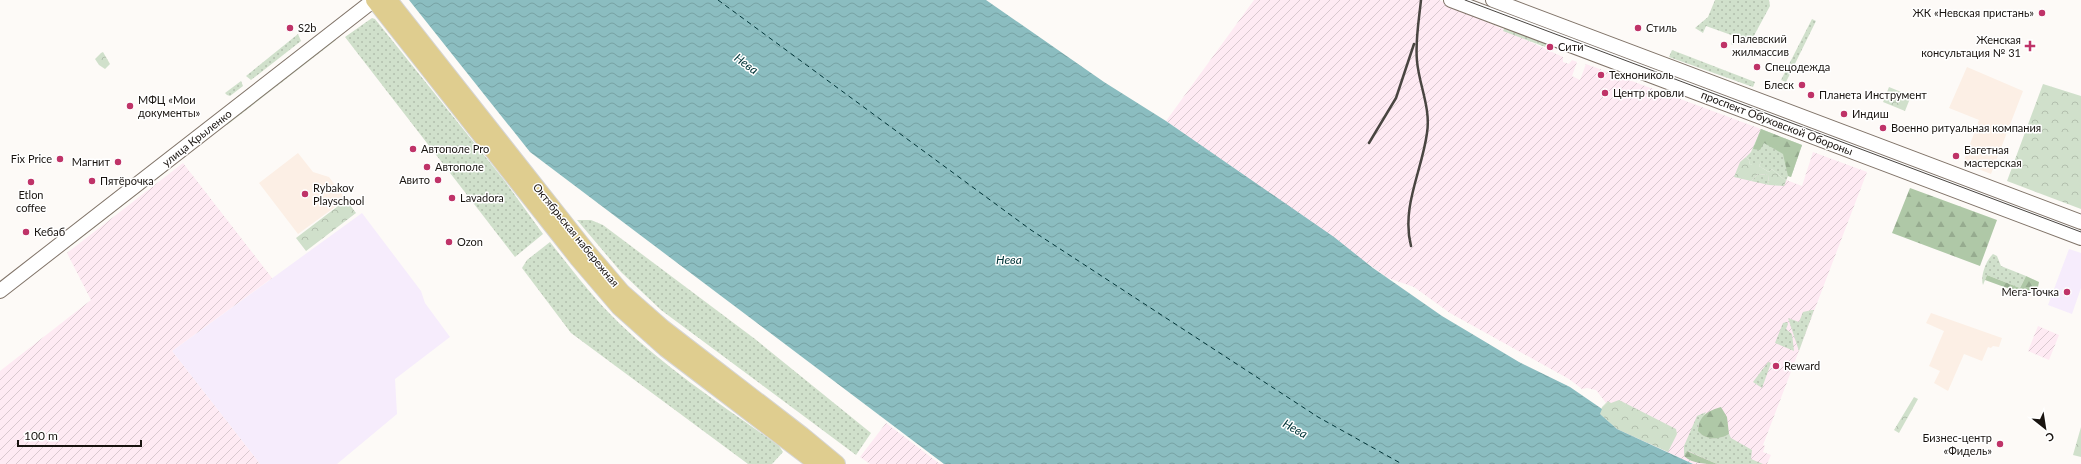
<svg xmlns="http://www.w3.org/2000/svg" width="2081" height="464" font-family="Lato,sans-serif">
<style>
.commercial{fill:#f6ecfc}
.industrial{fill:url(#industrial-furrows)}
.built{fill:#fcefe5}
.grass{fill:url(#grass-dots)}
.forest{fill:url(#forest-firs)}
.park{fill:url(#park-crowns)}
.water{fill:url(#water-waves)}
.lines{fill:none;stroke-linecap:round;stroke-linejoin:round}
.ferry{stroke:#013437;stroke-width:1;stroke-dasharray:5 4;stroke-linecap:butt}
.secondary-casing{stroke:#817469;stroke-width:16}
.primary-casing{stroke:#d6d5d4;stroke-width:18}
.secondary{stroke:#fff;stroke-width:14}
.primary{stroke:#dfcd8f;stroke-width:16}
.tram{stroke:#494541;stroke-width:1}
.rail{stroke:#494541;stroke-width:2.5}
.poi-dot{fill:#bf3368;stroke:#fff;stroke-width:1.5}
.labels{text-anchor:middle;stroke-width:3;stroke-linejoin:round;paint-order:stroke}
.poi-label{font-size:11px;fill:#191410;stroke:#fff;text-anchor:start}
.street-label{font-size:11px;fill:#191410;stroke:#fff}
.water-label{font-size:12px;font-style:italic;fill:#013437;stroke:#fff}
</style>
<defs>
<pattern id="industrial-furrows" width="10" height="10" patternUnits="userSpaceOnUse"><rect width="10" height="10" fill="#feeaf3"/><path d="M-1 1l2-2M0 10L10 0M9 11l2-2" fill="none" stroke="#d9c8cf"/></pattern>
<pattern id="grass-dots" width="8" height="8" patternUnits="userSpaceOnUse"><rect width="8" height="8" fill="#d0e0cb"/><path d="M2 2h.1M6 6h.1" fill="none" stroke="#b2bfad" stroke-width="1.8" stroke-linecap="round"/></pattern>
<pattern id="forest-firs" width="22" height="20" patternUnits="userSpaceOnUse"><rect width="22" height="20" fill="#afc8a7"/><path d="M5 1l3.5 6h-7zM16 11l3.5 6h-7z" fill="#96ab8f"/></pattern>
<pattern id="park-crowns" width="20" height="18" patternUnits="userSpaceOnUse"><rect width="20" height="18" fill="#d0e0cb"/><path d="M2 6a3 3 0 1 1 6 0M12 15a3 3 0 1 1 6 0" fill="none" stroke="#b2bfad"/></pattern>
<pattern id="water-waves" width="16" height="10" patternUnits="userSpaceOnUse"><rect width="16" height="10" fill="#8bbdc0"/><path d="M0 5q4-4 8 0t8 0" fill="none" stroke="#77a2a4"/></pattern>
</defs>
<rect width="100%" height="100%" fill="#fdfaf7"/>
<path class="commercial" d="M362 213 421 291 425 303 450 337 395 379 397 414 337 464H260L172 351Z
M2069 249 2081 253V288L2072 314 2048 305Z"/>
<path class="industrial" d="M1254 0H1439L1563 57V62L1569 64 1572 60 1577 62 1572 76 1580 80 1586 64 1761 129 1751 152 1742 163 1802 186 1813 152 1867 172 1763 445 1765 446 1763 452 1771 455 1767 464H1693L1617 429 1602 409 1606 403 1596 390 1587 388 1582 389 1569 379 1450 313 1414 287 1388 278 1166 121Z
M183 163 272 278 172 351 260 464H0V371L91 300 67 253Z
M2038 326 2059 335 2049 360 2028 351Z
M886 423 940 464H870L860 457Z"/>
<path class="built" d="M1967 67 2023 91 1991 174 1963 163 1979 120 1949 108Z
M298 153 313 172 329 177 346 199 298 234 259 183Z
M1931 313 2002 338 1999 347 1993 346 1991 348 1988 347 1982 361 1964 354 1948 391 1934 383 1940 371 1929 366 1944 331 1926 323Z"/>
<path class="grass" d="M1715 0H1769L1770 6 1750 43 1736 37 1733 45 1731 44 1734 36 1706 26 1703 33 1695 28 1708 17Z
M372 18 375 19 504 180 543 234 515 257 345 37Z
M1812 19 1816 21 1786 82 1781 80Z
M1505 27 1545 42 1548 48 1503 31Z
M298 34 301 41 251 80 246 76Z
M333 38 336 40 227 125 225 122Z
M1672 50 1755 82 1753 87 1669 57Z
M241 81 243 86 230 96 227 95 225 93Z
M1761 129 1802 145 1791 177 1788 176 1786 181 1772 169 1769 172 1759 166 1761 162 1750 165 1749 160 1746 157 1751 152Z
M164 169 167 171 72 245 71 242Z
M1758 174 1768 175 1769 185 1751 181Z
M577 220H591L603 225 755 339 871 433 856 455 661 310 621 272Z
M550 242C572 270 594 299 619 323 668 370 725 407 779 446L783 452 772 464H748L571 333 522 268 527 260Z
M1993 254 1997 256 2001 266 2026 276 2020 288 1987 275 1983 285C1980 277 1986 260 1993 254Z
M1812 310H1814L1799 351 1788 318 1799 322 1803 312Z
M1787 322 1788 324 1786 329 1792 334 1794 351 1775 343 1783 323Z
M1768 362 1771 363 1762 388 1753 382Z
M1706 412 1698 426 1700 433C1708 441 1720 439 1729 434L1731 438 1752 450 1751 459 1763 464H1717L1688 451 1684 456V446L1697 416Z"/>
<path class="forest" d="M1761 129 1802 145 1791 177 1788 176 1783 154 1764 143 1760 150 1753 149Z
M1910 188 1997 220 1980 266 1892 233Z
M1987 275 2020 288 2026 276 2039 282 2038 287 2016 297 2018 292 1985 280Z
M1721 407 1727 417 1729 434C1719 440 1706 441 1698 431 1699 415 1708 411 1721 407Z
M1687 451 1717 464C1705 464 1693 464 1684 456Z"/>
<path class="park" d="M103 52 110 64 105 69 99 65 95 59 101 53Z
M2043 84 2081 96V209L2007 181Z
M1889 87 1911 96 1905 111 1883 102Z
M1746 157 1749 160 1750 165 1759 161 1761 162 1759 166 1769 172 1772 169 1786 181 1784 186 1769 185 1768 175 1758 174 1751 181 1734 177 1740 162Z
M346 200 356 213 306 251 296 238Z
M1914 397 1918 399 1899 433 1894 430Z
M1619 400 1676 429 1677 434 1668 452 1617 429 1600 414 1602 407 1608 401 1611 403Z
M2081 427V457L2073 455Z"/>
<path class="water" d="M409 0H986L1104 82 1166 121 1334 237 1373 268 1442 316 1519 362 1570 387 1602 409 1600 414 1617 429 1693 464H944L530 152Z"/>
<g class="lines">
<path class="ferry" d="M718 0 1031 230 1318 417 1402 464"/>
<g class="secondary-casing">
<path id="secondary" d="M1451 0 2081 238
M1493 0 2081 222
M0 291 374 0"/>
</g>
<g class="primary-casing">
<path id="primary" d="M374 0 578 259 619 307 666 349 817 464
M389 0 587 251 622 292 663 328 802 435 837 464"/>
</g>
<use href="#secondary" class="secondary"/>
<use href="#primary" class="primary"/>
<path class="tram" d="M1465 0 2081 232"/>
<path class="rail" d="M1369 143 1396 98 1414 44
M1411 246C1401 207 1422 171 1427 133 1431 108 1419 85 1417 61 1415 41 1419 20 1421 0"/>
</g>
<g class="poi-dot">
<circle cx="2042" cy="13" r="4"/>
<circle cx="290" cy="28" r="4"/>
<circle cx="1638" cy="28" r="4"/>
<circle cx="1724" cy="45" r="4"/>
<path d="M2028 40h4v4h4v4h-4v4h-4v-4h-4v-4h4z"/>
<circle cx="1550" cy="47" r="4"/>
<circle cx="1757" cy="67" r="4"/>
<circle cx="1601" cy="75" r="4"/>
<circle cx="1802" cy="85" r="4"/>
<circle cx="1605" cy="93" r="4"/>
<circle cx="1811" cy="95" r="4"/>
<circle cx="130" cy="106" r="4"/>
<circle cx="1844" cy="114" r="4"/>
<circle cx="1883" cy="128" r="4"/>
<circle cx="413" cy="149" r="4"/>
<circle cx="1956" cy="156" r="4"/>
<circle cx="60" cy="159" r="4"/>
<circle cx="118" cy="162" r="4"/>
<circle cx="427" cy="167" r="4"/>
<circle cx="438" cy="180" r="4"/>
<circle cx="92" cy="181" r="4"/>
<circle cx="31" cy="182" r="4"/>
<circle cx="305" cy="194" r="4"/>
<circle cx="452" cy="198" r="4"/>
<circle cx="26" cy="232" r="4"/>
<circle cx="449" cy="242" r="4"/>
<circle cx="2067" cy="292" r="4"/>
<circle cx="1776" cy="366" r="4"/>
<circle cx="2000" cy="444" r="4"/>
</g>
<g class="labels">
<g class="poi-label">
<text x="2034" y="17" text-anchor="end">ЖК «Невская пристань»</text>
<text x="298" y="32">S2b</text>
<text x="1646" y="32">Стиль</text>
<text x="1732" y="43">Палевский<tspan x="1732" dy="13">жилмассив</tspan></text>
<text x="2021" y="44" text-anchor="end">Женская<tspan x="2021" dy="13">консультация № 31</tspan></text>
<text x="1558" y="51">Сити</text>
<text x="1765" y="71">Спецодежда</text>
<text x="1609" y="79">Технониколь</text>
<text x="1794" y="89" text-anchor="end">Блеск</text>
<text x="1613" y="97">Центр кровли</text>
<text x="1819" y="99">Планета Инструмент</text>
<text x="138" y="104">МФЦ «Мои<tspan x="138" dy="13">документы»</tspan></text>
<text x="1852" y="118">Индиш</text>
<text x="1891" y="132">Военно ритуальная компания</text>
<text x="421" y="153">Автополе Pro</text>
<text x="1964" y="154">Багетная<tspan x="1964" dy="13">мастерская</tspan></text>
<text x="52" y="163" text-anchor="end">Fix Price</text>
<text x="110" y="166" text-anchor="end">Магнит</text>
<text x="435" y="171">Автополе</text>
<text x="430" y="184" text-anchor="end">Авито</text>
<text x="100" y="185">Пятёрочка</text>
<text x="313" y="192">Rybakov<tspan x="313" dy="13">Playschool</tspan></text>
<text x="31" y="199" text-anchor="middle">Etlon<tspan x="31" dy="13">coffee</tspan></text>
<text x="460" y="202">Lavadora</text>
<text x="34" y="236">Кебаб</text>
<text x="457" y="246">Ozon</text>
<text x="2059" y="296" text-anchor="end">Мега-Точка</text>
<text x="1784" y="370">Reward</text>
<text x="1992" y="442" text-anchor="end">Бизнес-центр<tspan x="1992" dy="13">«Фидель»</tspan></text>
</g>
<g class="street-label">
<text transform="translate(1777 123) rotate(21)" y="4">проспект Обуховской Обороны</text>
<text transform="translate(197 138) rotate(-38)" y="4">улица Крыленко</text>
<text transform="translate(576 235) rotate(51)" y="4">Октябрьская набережная</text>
</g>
<g class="water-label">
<text transform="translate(746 64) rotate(36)" y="4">Нева</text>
<text x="1009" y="264">Нева</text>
<text transform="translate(1295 429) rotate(29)" y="4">Нева</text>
</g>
</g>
<g transform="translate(2045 428) rotate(150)" stroke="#ffffff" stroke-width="3" paint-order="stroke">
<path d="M0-3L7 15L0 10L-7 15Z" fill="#191410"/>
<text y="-6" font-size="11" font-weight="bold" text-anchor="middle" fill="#191410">С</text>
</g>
<path d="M18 440v6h123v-6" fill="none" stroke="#191410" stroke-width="2"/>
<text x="24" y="440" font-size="12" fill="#191410" stroke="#ffffff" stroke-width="3" paint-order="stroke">100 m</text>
</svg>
